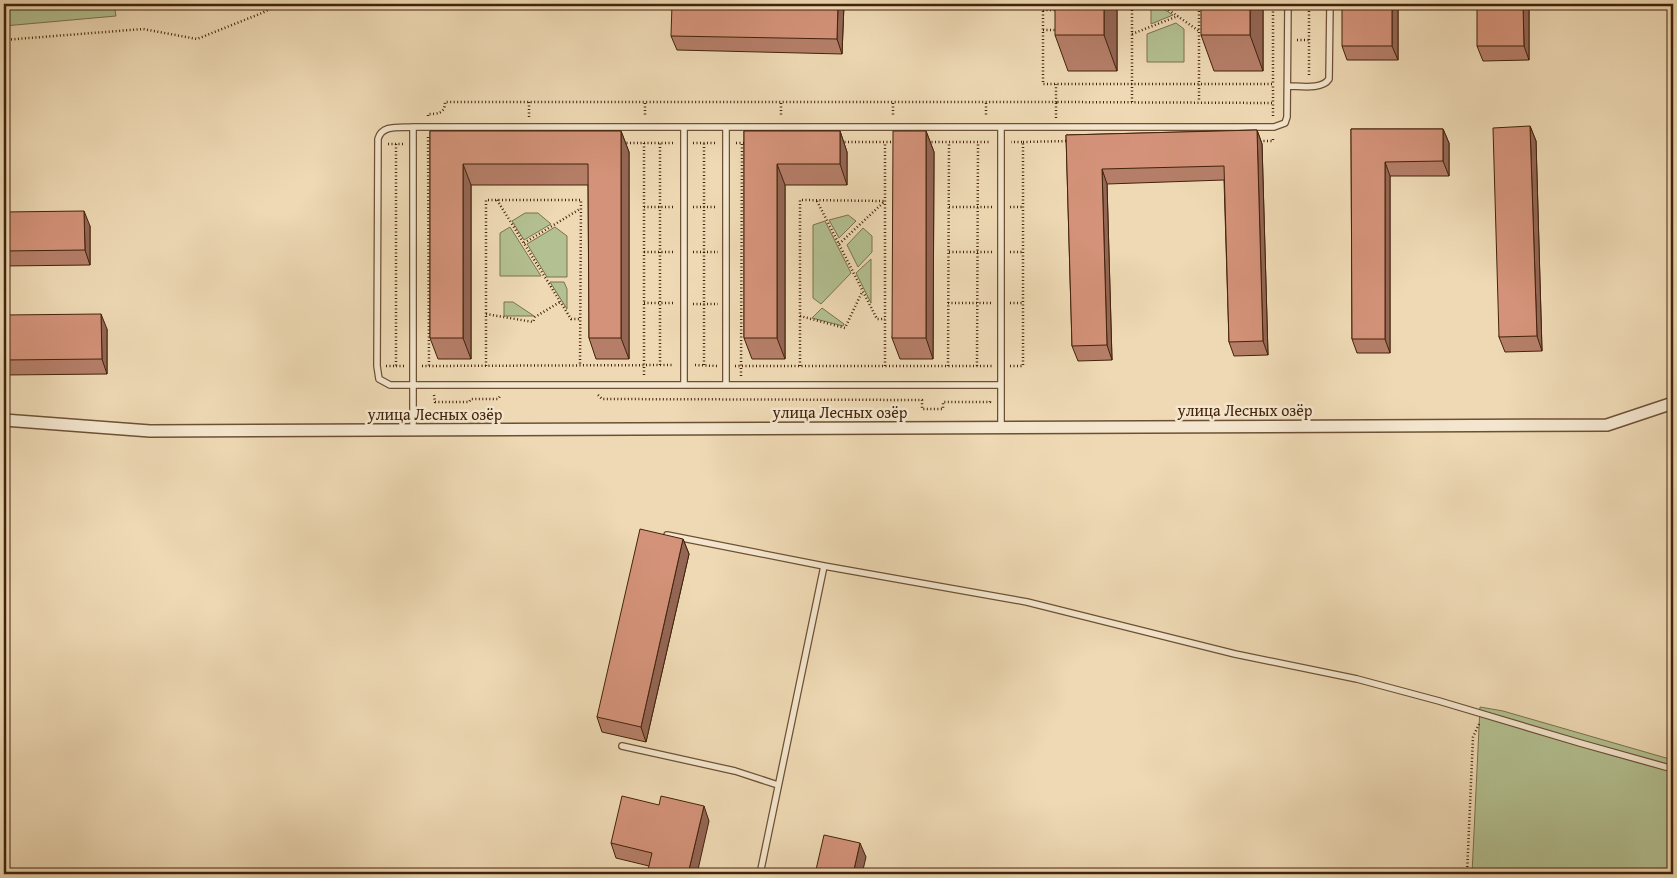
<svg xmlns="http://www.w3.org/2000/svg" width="1677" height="878" font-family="'Gentium Book Plus',serif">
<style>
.green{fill:#b3c091;stroke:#7a724e}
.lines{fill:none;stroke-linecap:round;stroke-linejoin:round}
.lane-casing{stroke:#6d5034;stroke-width:8}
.street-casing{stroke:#6d5034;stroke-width:14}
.path{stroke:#42230a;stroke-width:2.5;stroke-dasharray:1 2.5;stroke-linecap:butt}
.lane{stroke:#f4e6ce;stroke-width:5.5}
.street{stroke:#f4e6ce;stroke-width:11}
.wall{fill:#b57e68;stroke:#42230a}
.shaded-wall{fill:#946655;stroke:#42230a}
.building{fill:#d39279;stroke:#42230a}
.labels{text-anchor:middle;stroke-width:5;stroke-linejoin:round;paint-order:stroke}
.street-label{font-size:16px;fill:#42230a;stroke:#f4e6ce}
</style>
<rect width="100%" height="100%" fill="#eed9b4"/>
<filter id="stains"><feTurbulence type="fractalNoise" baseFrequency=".004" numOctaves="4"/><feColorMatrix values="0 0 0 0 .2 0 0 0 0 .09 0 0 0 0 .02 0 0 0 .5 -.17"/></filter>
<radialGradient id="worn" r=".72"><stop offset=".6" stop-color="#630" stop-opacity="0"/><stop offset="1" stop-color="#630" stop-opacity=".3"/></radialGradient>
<path class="green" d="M4 4H114L116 16 4 26Z
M1151 4H1156L1173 15 1151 24Z
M1176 23 1184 29V62H1147V34Z
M525 213H538L551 224 524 240 512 221Z
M848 215 856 221 839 238 829 220Z
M825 221 851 273 821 304 813 298V225Z
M510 227 541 276H500V233Z
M555 227 567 236V277H547L527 244Z
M863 228 872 236V252L858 267 847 245Z
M871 259V303L856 273Z
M550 282H564L567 289V309Z
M504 302H513L534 316H504Z
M822 308 844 324 843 326 812 318Z
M1480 707 1503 711 1673 760V874H1472Z"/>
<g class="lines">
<g class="lane-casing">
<path id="lane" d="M1288 86C1300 86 1322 90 1329 79L1330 4
M413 127C400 128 382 124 378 139L377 366 379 379 390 385H1001V127
M684 127V385
M726 127V385
M1001 385V428
M413 430V127H1274L1285 123 1287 117 1288 4
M667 535 824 566 760 874
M824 566 1027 602 1235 654 1357 679 1439 701 1580 743 1673 769
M622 746 735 771 778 785"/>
</g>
<g class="street-casing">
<path id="street" d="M4 420 150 431 1607 425 1673 403"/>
</g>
<path class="path" d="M1043 4V84H1273V4
M1160 4 1199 31
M1199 4V102
M1309 4V77
M1043 10H1056
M1043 30H1056
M1132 34 1178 16
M4 40 143 29 197 39 262 13 280 4
M1297 40H1309
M529 102V118
M1132 102V4
M645 103V116
M781 103V116
M893 103V116
M986 103V116
M428 116V114C437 114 445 114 445 102H1056V84
M1273 116V103
M1056 118V102L1273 103V84
M428 137 429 366
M1260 141H1273V137
M841 142H895
M928 142H990
M1023 142 1069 141
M623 143H675
M644 143V376
M693 143H715
M736 143H748
M388 144H403
M497 200 571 319H581
M817 201 877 319H885
M644 207H675
M693 207H717
M949 207H992
M1010 207H1023
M524 243 580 209
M839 244 885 201
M644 252H675
M693 252H718
M949 252H992
M1010 252H1023
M644 303H675
M948 303H992
M1010 303H1023
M693 304H718
M486 314 533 322 535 317 560 302
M800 316 845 328 862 292
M660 365V143
M695 365 717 366
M704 365V143
M386 366H396V144
M396 366H404
M422 366 674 365
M486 366V200H581L580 366
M735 366H992
M800 366V200L885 201
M885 366V142
M948 366 949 142
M977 366 978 142
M1010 366H1023V142H1011
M741 376 742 143
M434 395 435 402H469L471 399H498L501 395
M598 395 602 399 922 400V409H943V402H990V400
M1467 874 1473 737 1480 722"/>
<use href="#lane" class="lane"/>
<use href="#street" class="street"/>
</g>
<path class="wall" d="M844 4 842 54 677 50 671 36Z
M1117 4V71H1068L1055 35Z
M1263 4V71H1214L1201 35Z
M1398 4V60H1347L1342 46Z
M1529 4V60L1483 61 1477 46Z
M1530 126 1536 141 1542 351 1505 352 1499 337Z
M1351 129H1443L1449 143V176H1390V353H1357L1352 339Z
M1257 130 1262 144 1268 355 1234 356 1229 342 1224 180 1107 184 1112 360 1078 361 1072 346 1066 135Z
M430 131H621L629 152V359H596L589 338 588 185H471V359H438L430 338Z
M744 131H840L847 152V185H785V359H752L744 338Z
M926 131 934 152 933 359H900L892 338Z
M4 212 90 226V265L4 266Z
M4 315 107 329V374L4 375Z
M683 539 689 554 646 742 602 732 597 717Z
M709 821 649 866 616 858 611 843Z"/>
<path class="shaded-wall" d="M838 4H844L842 54 837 39Z
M1104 4H1117V71L1104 35Z
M1250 4H1263V71L1250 35Z
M1392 4H1398V60L1392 46Z
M1523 4H1529V60L1524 46Z
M1530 126 1536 141 1542 351 1537 336Z
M1443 129 1449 143V176L1443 161Z
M1257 130 1262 144 1268 355 1263 341Z
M621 131 629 152V359L621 338Z
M840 131 847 152V185L840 164Z
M926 131 934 152 933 359 926 338Z
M1385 162 1390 176V353L1385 339Z
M463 164 471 185V359L463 338Z
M777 164 785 185V359L777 338Z
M1102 169 1107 184 1112 360 1107 345Z
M84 211 90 226V265L85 250Z
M101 314 107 329V374L102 359Z
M683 539 689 554 646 742 641 727Z
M704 806 709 821 697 874H688Z
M860 843 866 857 862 874H853Z"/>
<path class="building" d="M672 4H838L837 39 671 36Z
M1055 4H1104V35H1055Z
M1201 4H1250V35H1201Z
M1342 4H1392V46H1342Z
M1477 4H1523L1524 46H1477Z
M1530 126 1537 336 1499 337 1493 128Z
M1351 129H1443V161L1385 162V339H1352Z
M1257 130 1263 341 1229 342 1224 166 1102 169 1107 345 1072 346 1066 135Z
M430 131H621V338H589L588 164H463V338H430Z
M744 131H840V164H777V338H744Z
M893 131H926V338H892Z
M84 211 85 250 4 251V212Z
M101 314 102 359 4 360V315Z
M640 529 683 539 641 727 597 717Z
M622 796 659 805 661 796 704 806 688 874H647L652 853 611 843Z
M824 835 860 843 853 874H815Z"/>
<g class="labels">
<g class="street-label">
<text x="1245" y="416">улица Лесных озёр</text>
<text x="840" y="418">улица Лесных озёр</text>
<text x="435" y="420">улица Лесных озёр</text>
</g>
</g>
<rect width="1677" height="878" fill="none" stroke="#eed9b4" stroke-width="20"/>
<rect x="5" y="5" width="1667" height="868" fill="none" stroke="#42230a" stroke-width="2.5"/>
<rect x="10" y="10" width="1657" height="858" fill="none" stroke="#42230a"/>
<rect width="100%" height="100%" filter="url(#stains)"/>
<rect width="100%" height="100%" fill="url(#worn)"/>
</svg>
